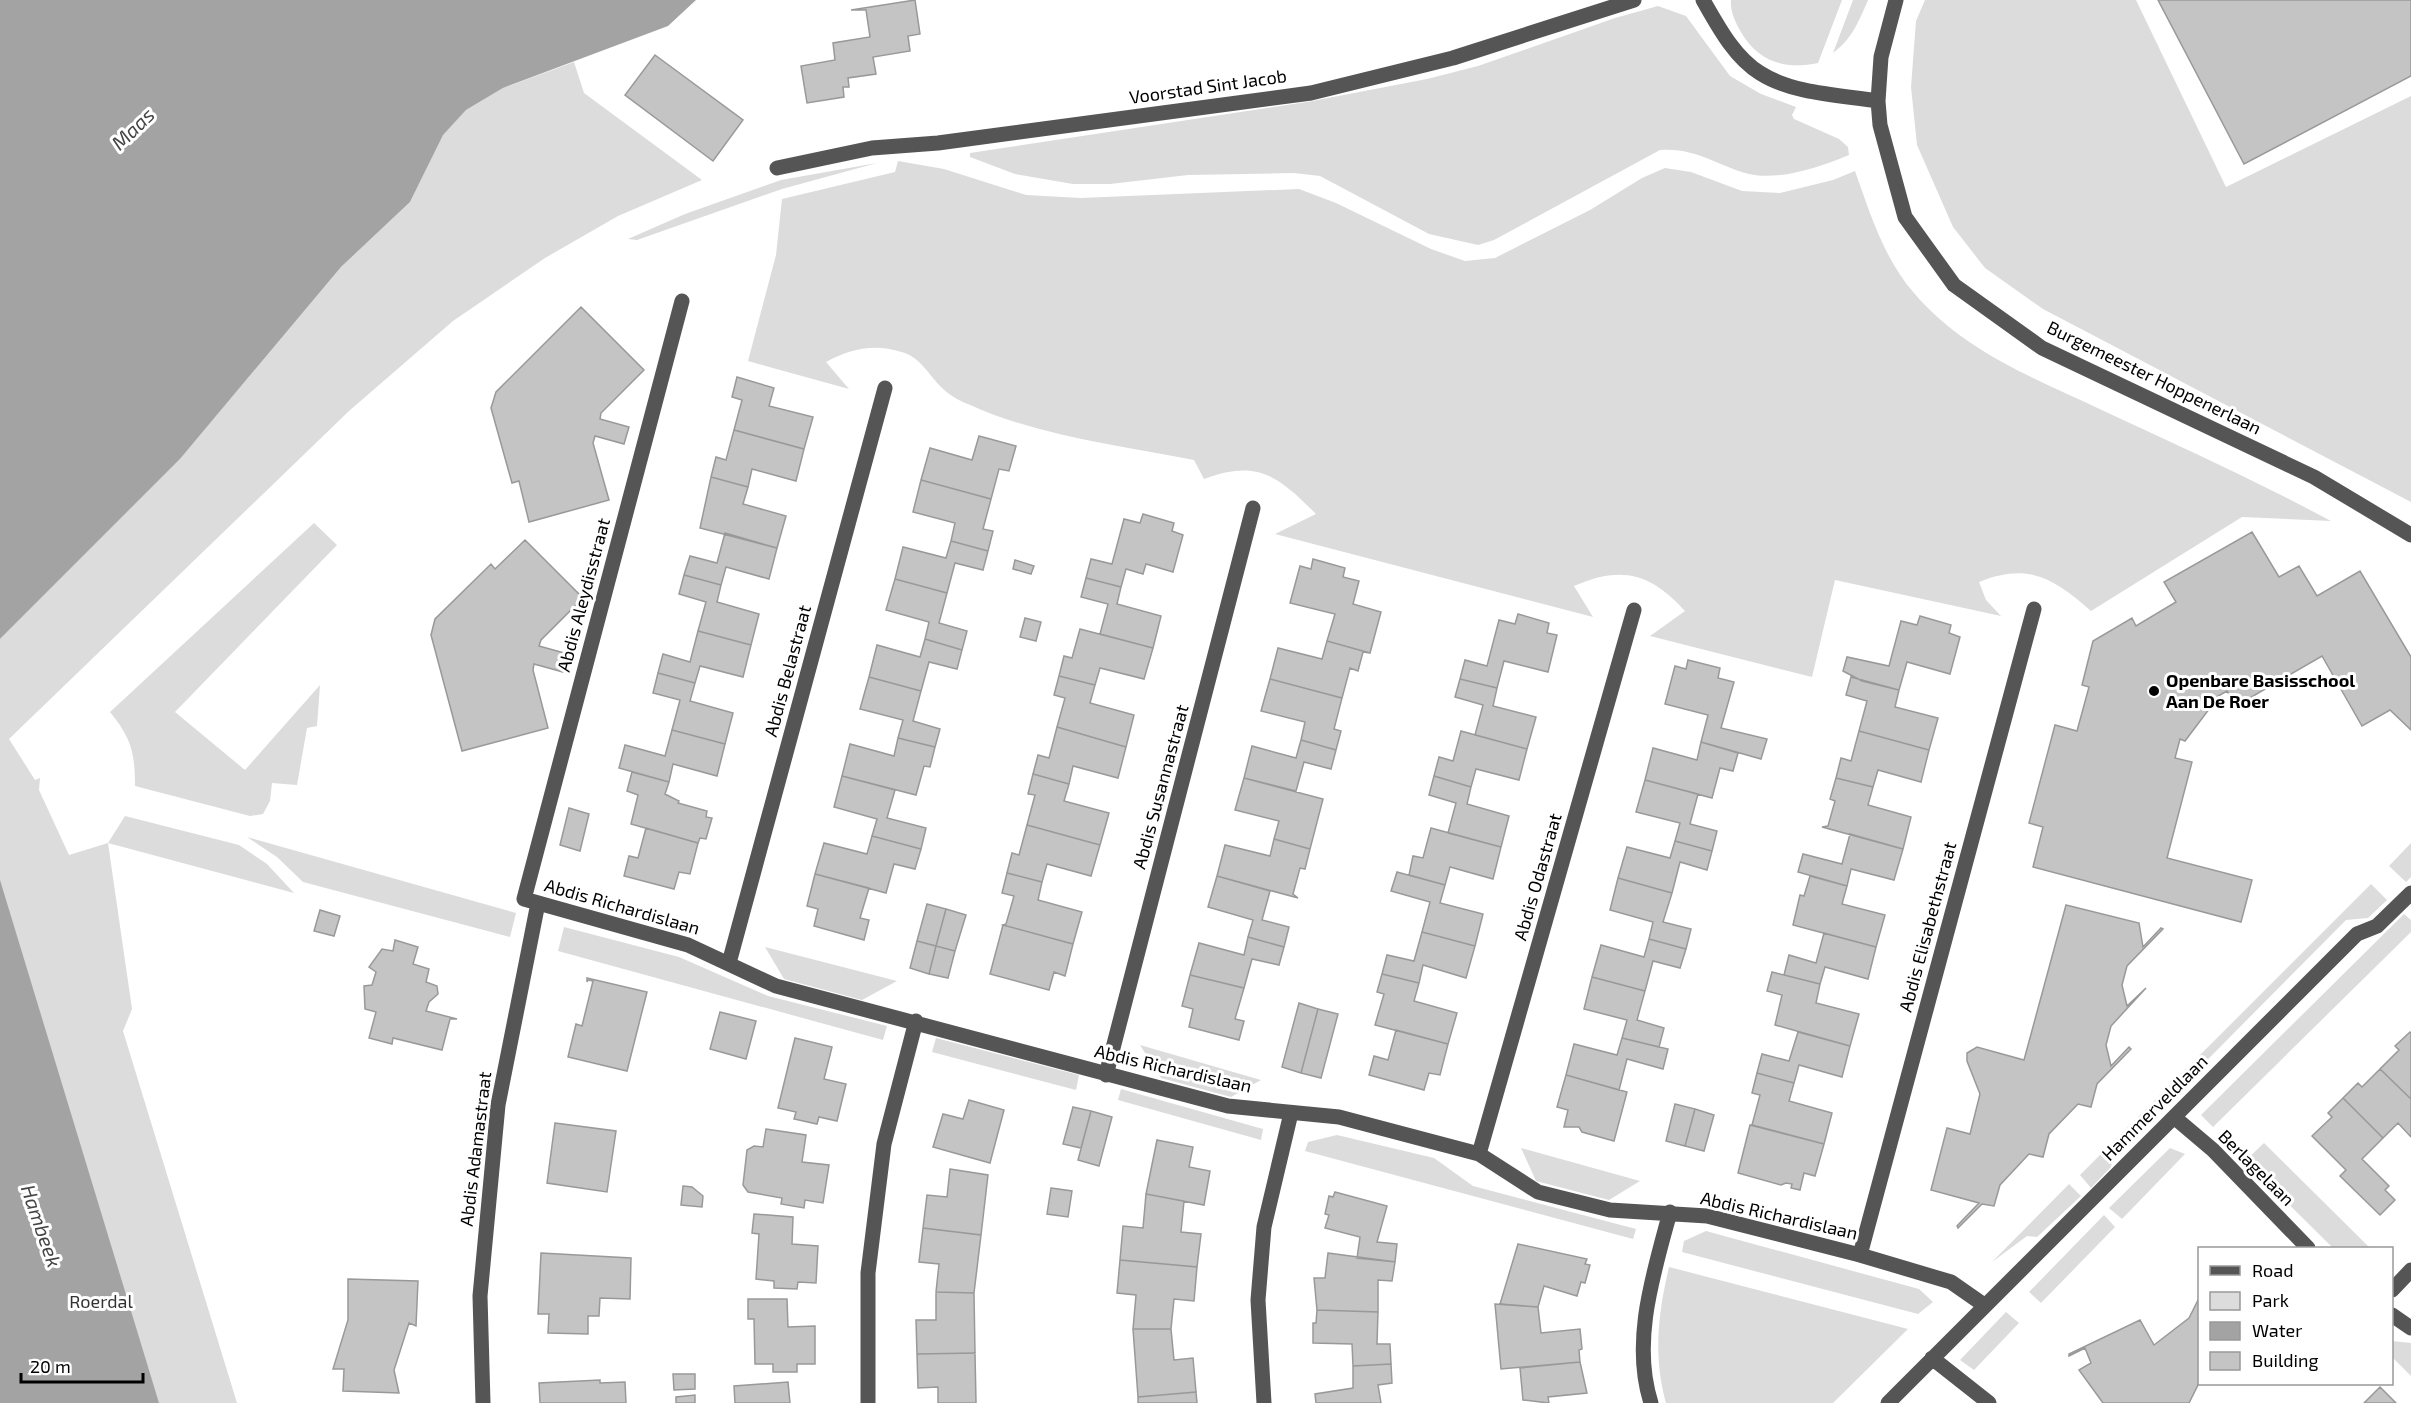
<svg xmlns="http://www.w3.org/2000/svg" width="2411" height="1403" font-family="'Exo 2',sans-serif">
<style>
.green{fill:#dcdcdc}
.water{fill:#a3a3a3}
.building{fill:#c4c4c4;stroke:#999;stroke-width:1.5}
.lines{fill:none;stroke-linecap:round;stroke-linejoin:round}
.minor{stroke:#555;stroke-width:15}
.poi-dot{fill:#000;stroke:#fff;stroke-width:2}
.labels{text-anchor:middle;stroke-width:6;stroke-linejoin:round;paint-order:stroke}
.street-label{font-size:18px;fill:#000;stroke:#fff}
.poi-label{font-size:18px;font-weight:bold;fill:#000;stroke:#fff;text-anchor:start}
.park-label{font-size:18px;fill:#333;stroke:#fff}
.water-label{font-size:20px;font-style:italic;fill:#444;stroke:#fff}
</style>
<rect width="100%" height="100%" fill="#fff"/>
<path class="green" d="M1731 0H1842L1818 63C1786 70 1758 62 1741 32 1735 22 1730 11 1731 0Z
M1853 0H1868C1859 21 1852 39 1833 53Z
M1925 0H2136L2226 187 2411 96V502L2043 309 1985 268 1953 227 1917 145 1911 87 1916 21Z
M1658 6 1686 16 1730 76 1761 94 1796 107 1792 115 1794 119 1839 139 1848 147 1849 155C1820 167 1780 181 1749 174 1716 165 1695 147 1660 150L1494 240 1478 245 1429 234 1320 176 1294 173 1188 175 1110 184H1073L1015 174 970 157V153L1307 102 1427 79 1478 66 1615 18Z
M574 62 584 93 702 180 618 216 545 258 453 321 349 411 9 739 35 780 40 778 39 790 69 855 108 843 125 816 239 845 267 864 294 893 108 843 132 1009 123 1031 237 1403H0V639L180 459 341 267 410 202 443 134 466 110 503 88Z
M898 161 944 169 1026 195 1081 198 1299 189 1336 203 1431 249 1465 261 1495 258 1590 210 1642 178 1665 168 1691 172 1742 191 1780 193 1833 180 1855 171C1870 213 1884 259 1914 293 1965 353 2037 379 2106 412 2182 447 2258 482 2331 521L2242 517 2091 611C2054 578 2028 562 1979 582L1986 600 2001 616 1835 580 1812 677 1650 636 1685 611C1651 573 1621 565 1574 586L1593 617 1275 534 1316 514C1278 476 1258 459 1204 479L1194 460C1122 446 1034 435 968 404 959 401 948 394 941 387 930 376 921 359 905 353 875 343 852 348 826 362L849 389 748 361 776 255 782 199 895 172Z
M877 163 782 189 637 240 628 239 685 214 781 180Z
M314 523 337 545 175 712 245 770 320 685 317 726 307 728 297 785 272 783 270 801 263 814 250 816 135 786C135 752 131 738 110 712Z
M247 837 516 913 510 937 303 882 277 857Z
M2411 843V877L2406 882 2389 866Z
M2371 884 2387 900 2368 918 2346 920 2113 1155 2111 1167 2091 1188 2080 1175Z
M2404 914 2411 920V932L2213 1127 2201 1115Z
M564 927 679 957 768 996 887 1026 883 1040 558 951Z
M765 947 897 981 862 1000 784 979Z
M936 1038 1079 1075 1076 1090 932 1052Z
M1140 1045 1261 1080 1231 1097 1161 1078Z
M1121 1089 1263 1129 1261 1140 1118 1100Z
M1337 1135 1434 1158 1473 1186 1636 1229 1633 1239 1305 1151 1308 1142Z
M2264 1143 2370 1248H2333L2245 1161Z
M1521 1148 1640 1181 1609 1200 1536 1181Z
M2170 1148 2185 1154 2122 1219 2109 1208Z
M2069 1184 2081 1196 2037 1237 2027 1236 1992 1262Z
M2104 1215 2115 1227 2041 1303 2029 1292Z
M1706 1231 1919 1289 1933 1302 1918 1314 1682 1252 1684 1241Z
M1669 1267 1908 1329 1833 1403H1666C1653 1356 1658 1314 1669 1267Z
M2006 1312 2019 1323 1974 1370 1960 1360Z
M2392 1341 2411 1343V1376L2392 1357Z"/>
<path class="water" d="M0 0H696L668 26 503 88 466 110 443 135 410 202 341 267 180 459 0 639Z
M0 880 159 1403H0Z"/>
<path class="building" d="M915 0 920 34 908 36 910 51 873 57 876 74 848 78 849 87H843L844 97 807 103 801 66 835 60 833 43 870 37 866 10H851Z
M2158 0H2411V76L2244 164Z
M655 55 743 120 713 161 625 95Z
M581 307 644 370 601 413 600 419 629 427 624 444 595 436 593 443 609 500 529 522 519 481 512 483 491 408 496 392Z
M737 377 774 388 769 406 813 417 804 449 734 430 742 400 732 397Z
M734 430 804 449 796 481 752 469 748 487 711 477 716 457 726 460Z
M979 436 1016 446 1009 471 999 469 991 499 921 480 930 448 972 460Z
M711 477 748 487 743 504 786 516 777 548 700 528Z
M921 480 991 499 983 529 993 531 988 551 951 541 955 523 913 512Z
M1143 514 1174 523 1172 531 1183 535 1173 572 1146 564 1143 574 1126 569 1121 587 1086 578 1091 559 1112 564 1124 519 1140 523Z
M2252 532 2279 577 2299 566 2317 596 2360 571 2411 657V730L2390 710 2362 726 2322 656 2236 706 2227 691 2211 700 2213 704 2185 741 2180 739 2175 758 2192 762 2167 858 2252 880 2241 922 2033 867 2043 827 2029 823 2055 725 2077 731 2089 687 2082 685 2093 641 2132 618 2136 626 2176 602 2164 582Z
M725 533 777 548 769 579 726 567 721 585 684 575 690 556 717 563Z
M525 540 583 598 541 640 539 646 568 654 563 672 534 664 533 670 548 728 462 751 431 635 435 619 491 564 495 569Z
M951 541 988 551 983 570 955 563 947 593 895 579 903 547 946 558Z
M1313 559 1345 568 1343 577 1359 581 1353 604 1381 612 1370 653 1327 641 1335 614 1290 603 1300 566 1311 569Z
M1015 560 1034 566 1031 574 1013 569Z
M684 575 721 585 717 602 759 614 751 645 698 631 706 602 679 594Z
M1086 578 1121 587 1117 604 1161 616 1153 648 1100 634 1108 604 1081 597Z
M895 579 947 593 939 623 967 631 962 650 925 639 929 622 886 610Z
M1518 614 1549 623 1547 633 1557 635 1548 672 1504 661 1497 688 1460 679 1465 660 1487 666 1499 620 1515 624Z
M1920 616 1951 625 1949 633 1960 637 1950 674 1907 662 1899 690 1862 681 1843 671 1847 657 1889 666 1901 621 1917 625Z
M1025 618 1041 622 1036 641 1020 637Z
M1080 629 1153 648 1144 679 1100 668 1095 685 1059 676 1064 656 1072 658Z
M698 631 751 645 743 677 700 666 695 683 658 673 663 654 690 662Z
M925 639 962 650 957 669 929 662 921 691 869 677 877 645 920 657Z
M1327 641 1370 653 1363 652 1358 671 1350 668 1342 698 1270 679 1278 648 1322 659Z
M1688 660 1720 668 1718 678 1734 682 1721 728 1767 739 1761 759 1701 742 1708 715 1665 704 1675 666 1686 669Z
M658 673 695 683 690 701 733 713 725 744 672 730 680 700 653 693Z
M1059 676 1095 685 1090 703 1134 715 1126 747 1057 727 1065 698 1054 695Z
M869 677 921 691 913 721 940 729 935 747 898 738 903 720 860 709Z
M1851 677 1899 690 1895 707 1938 718 1929 750 1859 731 1867 701 1846 695Z
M1270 679 1342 698 1334 729 1341 731 1336 750 1301 740 1305 722 1261 711Z
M1460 679 1497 688 1493 706 1536 717 1527 749 1475 735 1483 705 1455 697Z
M1057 727 1126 747 1118 778 1073 766 1069 784 1033 774 1038 755 1049 758Z
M672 730 725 744 717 776 673 764 669 782 619 768 625 745 665 756Z
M1461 731 1527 749 1519 780 1476 769 1471 787 1434 776 1439 757 1453 761Z
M1859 731 1929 750 1921 782 1878 770 1873 787 1836 778 1841 758 1851 761Z
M898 738 935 747 930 767 924 766 916 795 842 776 850 744 894 756Z
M1301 740 1336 750 1331 769 1304 762 1296 791 1244 778 1252 746 1296 758Z
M1701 742 1738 753 1733 771 1720 768 1712 798 1645 780 1653 748 1697 760Z
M632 772 669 782 665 794 679 801 678 803 707 811 706 817 712 818 706 839 700 838 698 843 631 824 638 795 627 791Z
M1033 774 1069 784 1064 801 1109 813 1100 845 1027 825 1035 795 1028 794Z
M842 776 895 790 887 818 926 828 921 849 872 836 877 819 834 807Z
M1434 776 1471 787 1467 804 1509 816 1501 847 1448 833 1456 803 1429 795Z
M1244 778 1323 799 1310 849 1274 839 1279 821 1235 810Z
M1836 778 1873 787 1868 805 1911 817 1903 849 1822 827 1828 826 1835 801 1830 799Z
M1645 780 1698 794 1690 824 1717 831 1712 851 1675 841 1680 823 1636 812Z
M569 808 589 814 580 851 560 845Z
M1027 825 1100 845 1091 876 1047 864 1042 882 1007 873 1012 853 1019 855Z
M646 828 698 843 690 874 679 872 674 889 624 876 629 856 638 858Z
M1431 828 1501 847 1493 879 1450 867 1445 885 1409 875 1413 856 1423 858Z
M1850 834 1903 849 1894 880 1851 869 1847 886 1798 872 1803 854 1842 864Z
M872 836 921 849 915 869 894 864 886 893 815 874 824 843 867 854Z
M1274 839 1310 849 1305 869 1300 868 1293 894 1298 898 1217 876 1225 845 1270 856Z
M1675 841 1712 851 1707 870 1680 862 1672 893 1618 878 1627 847 1670 858Z
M1397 872 1445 885 1440 903 1483 914 1475 946 1422 932 1430 902 1391 891Z
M1007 873 1042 882 1038 900 1082 912 1073 944 1003 925 1006 924 1014 896 1002 893Z
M815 874 869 888 860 918 869 920 864 940 814 926 818 909 807 906Z
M1217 876 1270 891 1262 920 1289 927 1284 947 1248 937 1253 920 1208 907Z
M1810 876 1847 886 1842 904 1885 915 1876 947 1793 925 1800 895 1804 896Z
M1618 878 1672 893 1663 922 1691 929 1686 949 1649 939 1653 922 1610 910Z
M927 904 946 909 936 946 917 941Z
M2066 905 2139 923 2143 947 2161 928 2163 929 2127 966 2122 985 2127 1006 2146 988 2111 1026 2106 1045 2111 1066 2129 1047 2131 1049 2097 1084 2091 1107 2078 1104 2049 1134 2043 1157 2029 1154 2000 1185 1994 1206 1982 1204 1958 1228 1957 1226 1979 1203 1931 1190 1947 1128 1970 1134 1980 1094 1967 1061V1053L1977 1047 2024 1060Z
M946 909 966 915 955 951 936 946Z
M320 910 340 916 334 936 314 931Z
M1003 925 1073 944 1065 976 1054 972 1049 990 990 974Z
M1422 932 1475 946 1466 978 1423 965 1419 983 1382 974 1387 955 1414 961Z
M1824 933 1876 947 1868 979 1825 967 1820 984 1784 975 1789 955 1816 963Z
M1248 937 1284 947 1279 965 1252 959 1244 988 1190 975 1199 943 1244 955Z
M1649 939 1686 949 1680 968 1653 961 1645 991 1592 977 1601 945 1644 957Z
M395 940 418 947 413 964 429 969 426 982 437 986 438 994 429 1002 426 1011 457 1019H450L442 1050 393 1038 392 1044 369 1038 376 1012 365 1009 364 986 372 985 376 972 369 967 382 949 393 951Z
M917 941 936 946 929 974 910 968Z
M936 946 955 951 948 978 929 974Z
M1772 972 1820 984 1816 1003 1859 1014 1850 1046 1775 1025 1782 995 1767 991Z
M1382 974 1419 983 1414 1001 1457 1013 1448 1044 1375 1025 1384 994 1377 992Z
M1190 975 1244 988 1235 1019 1244 1021 1239 1040 1189 1027 1193 1009 1182 1006Z
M1592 977 1645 991 1637 1020 1664 1028 1659 1047 1622 1038 1627 1020 1584 1009Z
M587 978 647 992 627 1071 568 1057 576 1024 582 1026 593 981 588 980 587 982Z
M1299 1003 1318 1009 1301 1073 1282 1067Z
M1318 1009 1338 1014 1321 1078 1301 1073Z
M720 1012 756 1021 746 1059 710 1049Z
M1396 1030 1448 1044 1440 1075 1429 1073 1424 1090 1369 1075 1374 1056 1388 1060Z
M1798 1032 1850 1046 1842 1077 1799 1065 1794 1083 1757 1073 1762 1054 1789 1061Z
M2410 1032 2411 1033V1099L2380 1069 2399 1050 2395 1046Z
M795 1038 832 1047 824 1079 846 1084 837 1121 819 1117 817 1124 794 1119 796 1112 778 1108Z
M1622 1038 1668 1049 1663 1069 1627 1059 1619 1090 1566 1075 1574 1044 1617 1055Z
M2380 1069 2411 1099V1137L2398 1123 2383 1138 2343 1098 2358 1083 2362 1087Z
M1757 1073 1794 1083 1789 1101 1832 1113 1824 1144 1752 1125 1760 1095 1752 1093Z
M1566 1075 1627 1092 1614 1141 1582 1132 1579 1127H1564L1568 1110 1557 1107Z
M2343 1098 2383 1138 2362 1159 2389 1186 2385 1190 2395 1200 2380 1215 2340 1176 2346 1170 2312 1136 2332 1117 2328 1113Z
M969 1100 1004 1110 990 1163 933 1147 943 1114 963 1119Z
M1675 1104 1695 1109 1685 1146 1666 1141Z
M1073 1107 1091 1111 1081 1148 1063 1144Z
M1695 1109 1714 1115 1704 1151 1685 1146Z
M1091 1111 1112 1117 1099 1166 1078 1160Z
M555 1123 616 1131 607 1192 547 1183Z
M1750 1125 1824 1144 1815 1176 1804 1173 1800 1190 1791 1188 1792 1184 1786 1183 1781 1185 1738 1173Z
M766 1129 806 1135 802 1162 829 1165 823 1203 805 1200 804 1208 781 1204 782 1198 748 1192 743 1185 747 1150 754 1146 763 1147Z
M1157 1140 1193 1147 1189 1167 1210 1171 1204 1205 1146 1194Z
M950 1169 988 1175 981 1235 923 1228 927 1195 947 1197Z
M683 1186 692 1187 703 1196 702 1207 681 1205Z
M1051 1188 1072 1191 1068 1217 1047 1214Z
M1335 1192 1387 1206 1377 1242 1397 1244 1395 1262 1357 1258 1360 1237 1325 1228 1329 1215 1325 1214 1329 1196 1333 1197Z
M1146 1194 1184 1201 1181 1232 1201 1234 1197 1267 1120 1260 1123 1226 1143 1228Z
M754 1214 793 1217 792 1244 818 1246 816 1283 798 1282 797 1289 774 1288V1281L756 1279 759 1234 752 1233Z
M923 1228 981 1235 974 1293 936 1292 939 1264 919 1262Z
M1518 1244 1587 1259 1585 1264 1590 1265 1585 1283 1581 1282 1577 1296 1544 1286 1538 1307 1500 1304Z
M541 1253 631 1258 630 1299 600 1298 599 1316H588V1334L548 1333 549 1314H538Z
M1328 1253 1395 1262 1392 1281 1378 1280V1312L1317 1310 1314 1278H1325Z
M1120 1260 1197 1267 1194 1301 1174 1299 1171 1329H1133L1136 1295 1117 1293Z
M348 1279 418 1281 416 1326 409 1323 394 1370 399 1393 343 1391 344 1369H333L348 1320Z
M936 1292 974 1293 975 1353 917 1354 916 1320H936Z
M2200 1296V1381L2189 1403H2103L2079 1370 2091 1363 2085 1348 2069 1356V1354L2140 1320 2154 1345 2189 1318Z
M748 1299H787L788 1327 815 1326V1364H797V1372H773V1364H755L754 1319H748Z
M1495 1304 1538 1307 1541 1333 1580 1329 1582 1349 1579 1350 1580 1362 1501 1369Z
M1317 1310 1378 1312 1377 1344H1390L1391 1364 1353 1366 1352 1344 1313 1343V1323H1316Z
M1133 1329H1171L1174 1360 1193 1358 1196 1392 1138 1397Z
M975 1353 976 1403H938V1387L918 1388 917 1354Z
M1580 1362 1587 1393 1548 1397 1549 1403 1523 1400 1520 1368Z
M1391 1364 1392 1383 1378 1385 1381 1403H1316L1315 1394 1353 1388V1366Z
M673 1374H695V1389L674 1390Z
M600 1380V1383L625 1382 626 1403H540L539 1383Z
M788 1382 790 1403H735L734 1386Z
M2380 1387 2396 1403H2364Z
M1196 1392 1197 1403H1138V1397Z
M695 1395V1403H676V1397Z"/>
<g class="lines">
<path class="minor" d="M1703 0C1718 26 1734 57 1760 73 1793 94 1840 95 1878 101
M1896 0 1881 57 1878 101 1880 125 1905 217 1954 285 2042 348 2314 477 2411 535
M777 168 872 148 938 143 1311 93 1453 58 1634 0
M682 301 524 899 688 945 776 986 1228 1106 1339 1117 1479 1154 1538 1192 1610 1210 1707 1216 1860 1255 1951 1282 1984 1305
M729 963 885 388
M1106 1075 1253 508
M2174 1117 2213 1150 2308 1248
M1479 1154 1634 610
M1860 1255 2034 609
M2392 1290 2411 1270
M2392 1315 2411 1328
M1932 1358 1989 1403
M483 1403 480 1296 498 1105 538 903
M868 1403V1273L884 1144 916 1021
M1264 1403 1258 1300 1264 1227 1291 1113
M1651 1403C1631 1341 1654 1272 1670 1212
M1888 1403 2357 934 2377 926 2411 893"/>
</g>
<circle class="poi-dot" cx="2154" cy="691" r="6"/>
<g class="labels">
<g class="street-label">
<text transform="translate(1208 87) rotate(-8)" y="6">Voorstad Sint Jacob</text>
<text transform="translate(2154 378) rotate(26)" y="6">Burgemeester Hoppenerlaan</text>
<text transform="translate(584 595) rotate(-75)" y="6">Abdis Aleydisstraat</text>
<text transform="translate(788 671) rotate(-75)" y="6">Abdis Belastraat</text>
<text transform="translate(1161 787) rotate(-75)" y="6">Abdis Susannastraat</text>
<text transform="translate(1538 877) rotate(-74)" y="6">Abdis Odastraat</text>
<text transform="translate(622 907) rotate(16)" y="6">Abdis Richardislaan</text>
<text transform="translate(1928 927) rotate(-75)" y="6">Abdis Elisabethstraat</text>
<text transform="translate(1173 1069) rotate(13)" y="6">Abdis Richardislaan</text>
<text transform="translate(2155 1108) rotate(-45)" y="6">Hammerveldlaan</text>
<text transform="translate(476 1149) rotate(-83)" y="6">Abdis Adamastraat</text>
<text transform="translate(2256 1168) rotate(45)" y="6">Berlagelaan</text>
<text transform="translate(1779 1216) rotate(13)" y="6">Abdis Richardislaan</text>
</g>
<g class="poi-label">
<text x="2166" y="687">Openbare Basisschool<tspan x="2166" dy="21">Aan De Roer</tspan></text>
</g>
<g class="park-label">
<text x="101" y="1308">Roerdal</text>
</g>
<g class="water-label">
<text transform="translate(133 129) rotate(-44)" y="7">Maas</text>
<text transform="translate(41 1226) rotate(71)" y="7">Hambeek</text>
</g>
</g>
<rect x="2198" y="1247" width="195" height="138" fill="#ffffff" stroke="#999999" stroke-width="1.5"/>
<rect x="2210" y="1266" width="30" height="9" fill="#555555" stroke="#999999" stroke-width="1.5"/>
<text x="2252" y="1277" font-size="18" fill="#000000">Road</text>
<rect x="2210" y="1292" width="30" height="18" fill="#dcdcdc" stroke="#999999" stroke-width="1.5"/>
<text x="2252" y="1307" font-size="18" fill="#000000">Park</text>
<rect x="2210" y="1322" width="30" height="18" fill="#a3a3a3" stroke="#999999" stroke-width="1.5"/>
<text x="2252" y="1337" font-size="18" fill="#000000">Water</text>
<rect x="2210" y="1352" width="30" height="18" fill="#c4c4c4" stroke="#999999" stroke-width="1.5"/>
<text x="2252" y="1367" font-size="18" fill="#000000">Building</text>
<path d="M21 1373v9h122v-9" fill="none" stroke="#000000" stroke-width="3"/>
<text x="30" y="1373" font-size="18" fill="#000000" stroke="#ffffff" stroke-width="4.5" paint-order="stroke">20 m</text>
</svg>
